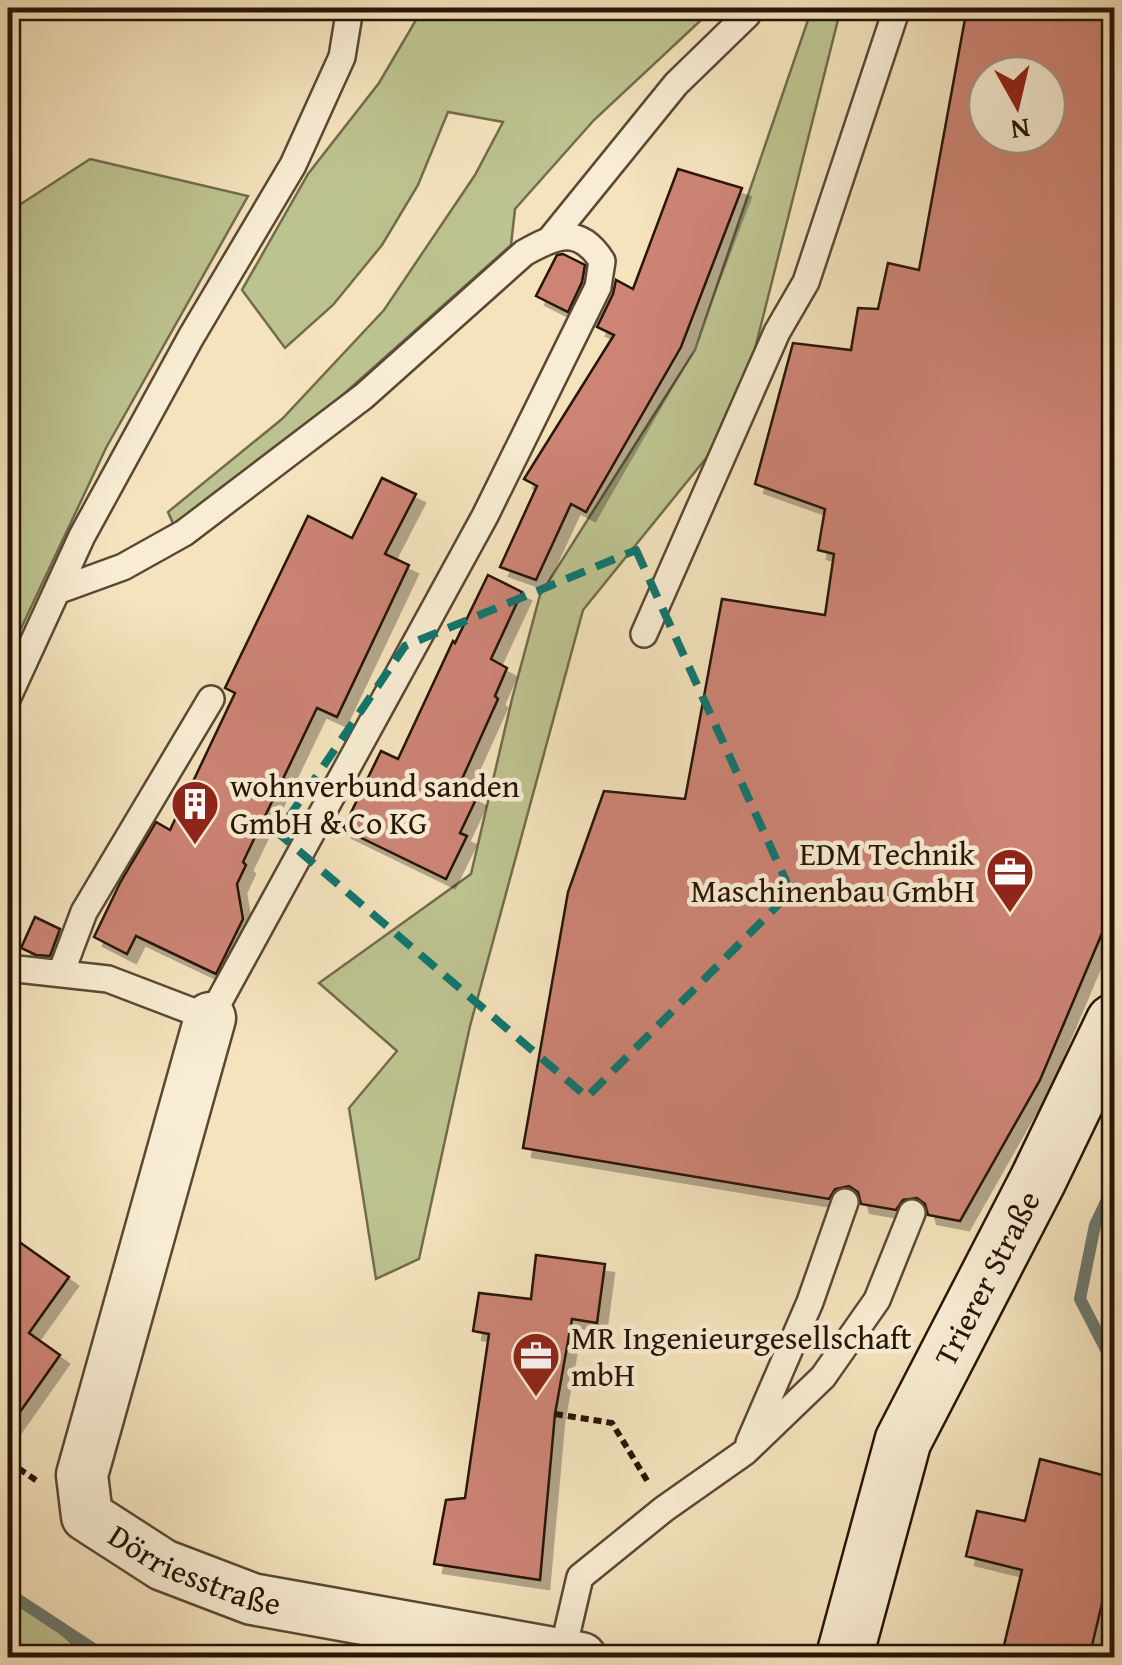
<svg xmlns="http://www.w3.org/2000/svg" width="1122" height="1665" font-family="'Gentium Book Plus',serif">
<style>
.green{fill:#bdc390;stroke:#726c4c;stroke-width:2.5}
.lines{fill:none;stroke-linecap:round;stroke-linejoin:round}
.stream{stroke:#6d796f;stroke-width:12}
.building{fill:#cd8474;stroke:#261407;stroke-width:2.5;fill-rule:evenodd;filter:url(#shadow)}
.lane-casing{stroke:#5a4834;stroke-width:30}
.street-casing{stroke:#5a4834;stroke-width:55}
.secondary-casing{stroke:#261407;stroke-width:60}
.path{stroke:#261407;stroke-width:6;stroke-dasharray:8 5;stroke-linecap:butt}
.lane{stroke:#f8edd4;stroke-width:25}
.street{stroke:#f8edd4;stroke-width:50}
.secondary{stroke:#f8edd4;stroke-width:55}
.marked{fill:none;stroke:#0f766e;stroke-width:8;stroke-dasharray:20 12;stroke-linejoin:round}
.labels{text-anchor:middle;stroke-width:9;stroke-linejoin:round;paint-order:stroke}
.poi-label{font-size:32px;fill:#261407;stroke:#f8edd4;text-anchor:start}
.street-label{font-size:32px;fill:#261407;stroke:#f8edd4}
</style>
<defs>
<filter id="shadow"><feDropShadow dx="9" dy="9" stdDeviation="0" flood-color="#0004"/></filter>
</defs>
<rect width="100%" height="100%" fill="#f4e3bd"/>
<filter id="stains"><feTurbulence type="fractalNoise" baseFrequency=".002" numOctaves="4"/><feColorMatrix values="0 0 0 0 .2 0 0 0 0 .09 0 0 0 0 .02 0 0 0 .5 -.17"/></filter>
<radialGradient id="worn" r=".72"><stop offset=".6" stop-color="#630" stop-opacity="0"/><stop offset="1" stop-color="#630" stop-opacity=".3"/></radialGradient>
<path class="green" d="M423 8H714L594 120 515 209 511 245 309 425 175 528 168 512 282 419 384 310 475 175 503 122 448 112 418 185 382 245 333 305 285 348 242 290 308 174 379 83Z
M790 8H841L737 420 583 610 470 1026 419 1259 376 1279 349 1108 397 1051 319 983 471 874 512 699 540 595 695 350 808 20Z
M90 159 248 196 106 448 8 656V210L10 211Z
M8 1587 88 1657H8Z"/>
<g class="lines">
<path class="stream" d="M1114 1185 1095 1225 1080 1299 1114 1365
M8 1593 107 1658"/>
</g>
<path class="building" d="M967 8H1114V905L1040 1080 960 1221 928 1215 925 1204 917 1198 903 1200 896 1210 861 1204 858 1192 849 1186 835 1189 829 1199 523 1148 568 892 604 791 685 799 722 599 825 615 834 554 818 550 825 509 755 484 793 343 851 350 858 308 878 309 888 263 919 270ZM987 75H1047V135H987Z
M678 169 742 188 681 347 586 512 571 504 536 580 500 567 537 486 524 479 614 335 597 327 613 294 616 280 633 289Z
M563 254 585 265 582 282 568 312 536 296 557 255Z
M382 478 416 494 385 554 409 565 337 717 317 708 243 862 246 865 237 884 243 919 216 974 136 936 127 954 94 937 121 881 156 822 170 830 235 693 225 688 308 516 352 538Z
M488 575 522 592 491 659 507 668 495 696 498 699 458 788 477 797 460 833 467 836 446 879 343 829 381 751 398 759 453 641 455 643Z
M35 917 60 929 50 956 36 955 21 948Z
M8 1234 69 1277 29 1333 60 1355 8 1429Z
M536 1255 605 1264 597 1323 572 1319 555 1414 540 1580 434 1564 446 1500 465 1498 489 1334 473 1331 479 1293 531 1299Z
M1040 1459 1114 1478V1571L1110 1570 1089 1658H1001L1022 1570 966 1556 977 1511 1025 1521Z"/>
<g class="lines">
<g class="lane-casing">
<path id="lane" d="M552 237 676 84 747 15
M644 634 777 332 806 282 897 8
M8 697 82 536 191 337 293 165 342 57 350 8
M8 968 108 979 210 1018 485 516 598 287 602 261C579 225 556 235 524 253L364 396 184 533 123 567 57 591
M61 973 84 912 211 699
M749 1443 810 1302 845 1202
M562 1654 580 1577 664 1509 745 1452 823 1377 877 1300 912 1213"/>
</g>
<g class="street-casing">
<g id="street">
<path id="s1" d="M210 1018 82 1475 87 1516 163 1565 252 1599 581 1658"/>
</g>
</g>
<g class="secondary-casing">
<g id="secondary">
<path id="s2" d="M844 1658 903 1441 1038 1180 1114 1022"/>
</g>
</g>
<path class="path" d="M555 1414 612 1423 648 1482
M8 1461 37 1481"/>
<use href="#lane" class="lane"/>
<use href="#street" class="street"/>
<use href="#secondary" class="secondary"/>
</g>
<path class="marked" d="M636 550 791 892 587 1097 278 833 405 646Z"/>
<defs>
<g id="building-pin" transform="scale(2.5)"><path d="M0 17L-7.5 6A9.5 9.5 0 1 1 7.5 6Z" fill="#8f2418" stroke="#f8edd4"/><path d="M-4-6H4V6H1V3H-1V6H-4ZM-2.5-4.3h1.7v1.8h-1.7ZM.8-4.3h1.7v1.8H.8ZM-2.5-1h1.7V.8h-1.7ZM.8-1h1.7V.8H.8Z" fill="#fff"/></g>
<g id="office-pin" transform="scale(2.5)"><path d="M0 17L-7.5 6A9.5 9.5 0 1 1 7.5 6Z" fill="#8f2418" stroke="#f8edd4"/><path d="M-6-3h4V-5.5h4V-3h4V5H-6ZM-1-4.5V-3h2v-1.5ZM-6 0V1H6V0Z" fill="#fff"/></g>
</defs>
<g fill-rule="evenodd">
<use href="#building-pin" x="195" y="804"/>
<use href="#office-pin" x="1010" y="872"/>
<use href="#office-pin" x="536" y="1356"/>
</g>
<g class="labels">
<g class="poi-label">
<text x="230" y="797">wohnverbund sanden<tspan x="230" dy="37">GmbH &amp; Co KG</tspan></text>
<text x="975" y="865" text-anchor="end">EDM Technik<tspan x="975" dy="37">Maschinenbau GmbH</tspan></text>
<text x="571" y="1349">MR Ingenieurgesellschaft<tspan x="571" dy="37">mbH</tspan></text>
</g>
<g class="street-label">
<text dy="11" stroke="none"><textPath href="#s2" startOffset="408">Trierer Straße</textPath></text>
<text dy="11" stroke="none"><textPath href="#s1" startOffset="638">Dörriesstraße</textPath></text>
</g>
</g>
<rect width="1122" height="1665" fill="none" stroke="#f4e3bd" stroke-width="40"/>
<rect x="10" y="10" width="1102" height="1645" fill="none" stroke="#261407" stroke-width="5"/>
<rect x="20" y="20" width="1082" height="1625" fill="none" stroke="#261407" stroke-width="2.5"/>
<g transform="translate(1017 105) rotate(172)"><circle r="48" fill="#f8edd4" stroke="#a49682" stroke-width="2.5"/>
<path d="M0-8L18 38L0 25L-18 38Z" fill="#8f2418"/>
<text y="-15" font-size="28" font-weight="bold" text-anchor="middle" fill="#261407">N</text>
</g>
<rect width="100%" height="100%" filter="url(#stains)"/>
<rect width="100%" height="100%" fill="url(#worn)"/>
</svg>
